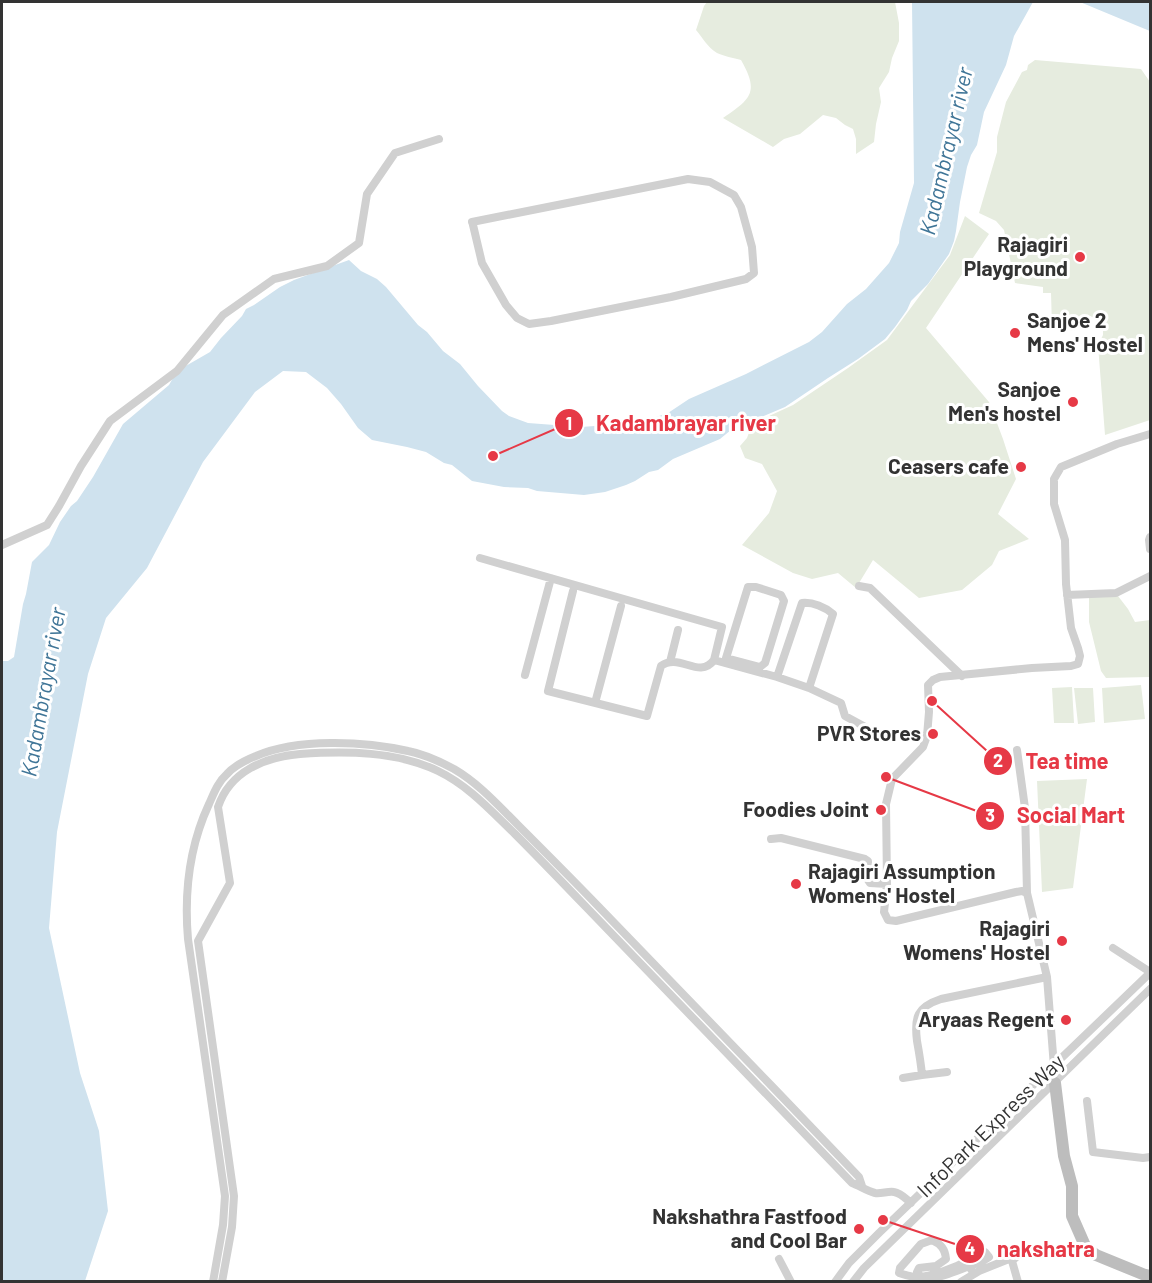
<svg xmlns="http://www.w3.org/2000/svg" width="1152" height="1283" font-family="Barlow,sans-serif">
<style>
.green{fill:#e6ecdf}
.water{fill:#cfe2ee}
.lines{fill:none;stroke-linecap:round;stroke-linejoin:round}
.street{stroke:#d0d0d0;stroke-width:8}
.secondary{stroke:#bdbdbd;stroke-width:12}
.poi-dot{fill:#e63946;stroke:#fff;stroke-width:2}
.labels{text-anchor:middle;stroke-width:6;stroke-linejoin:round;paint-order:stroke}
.poi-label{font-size:21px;font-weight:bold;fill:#333;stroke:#fff;text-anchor:end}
.street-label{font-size:21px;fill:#333;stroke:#fff}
.water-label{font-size:22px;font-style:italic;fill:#3f7597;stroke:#fff}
.leader{fill:none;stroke:#e63946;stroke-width:2}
.callout-dot{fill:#e63946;stroke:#fff;stroke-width:2}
.mark-label{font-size:18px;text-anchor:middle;font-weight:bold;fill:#fff}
.callout-label{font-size:22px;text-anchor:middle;font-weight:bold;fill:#e63946;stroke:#fff;stroke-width:6;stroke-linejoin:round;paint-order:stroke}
</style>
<rect width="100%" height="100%" fill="#fff"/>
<path class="green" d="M707 2H895L899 23V41L892 58 889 72 879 88 881 102 876 124 874 142 856 154V139L853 129 845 125 836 118 823 115 800 134 784 139 773 147 723 118C750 99 760 93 741 60 734 58 723 56 717 53 708 48 702 37 696 30L704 6Z
M1035 60 1141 69 1150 82V420L1105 435 1098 345 1103 335V326C1092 315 1090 313 1075 318V331L1052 327 1051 293H1043V287L1015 283 1004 230 996 221 979 213 997 152V137L1006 102 1022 72 1027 70 1028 65Z
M965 216 989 234 926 328 989 402 1003 439 1016 479 998 514 1029 539 999 551 992 565 962 590 919 598 873 560 856 588 838 573 812 579 793 573 742 545 769 513 777 491 762 464 745 458 740 446 747 438 752 424 793 405 848 368 887 340 950 255Z
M1118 596 1128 609 1135 622 1150 620V677L1106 678 1101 671 1089 622V597Z
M1141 685 1145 719 1104 723 1102 688Z
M1072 687 1074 723H1054L1052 688Z
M1074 688H1093L1095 722 1078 724Z
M1087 779 1073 888 1042 892 1037 781Z"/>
<path class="water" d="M912 2H1033L1014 36 1006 65 984 112 977 145 971 155 967 167 960 202 956 231 954 241 949 254 928 284 911 301 907 310 895 327 885 339 858 359 828 378 785 407 752 421 737 425 720 439 673 459 658 470 649 472 635 481 626 485 605 492 584 495 537 491 528 488 504 487 472 481 452 465 444 463 426 452 407 447 372 440 358 428 341 404 327 388 306 372 283 371 255 392 203 462 147 568 106 618 88 674 57 832 49 928 80 1073 99 1131 108 1211 85 1281H2L3 1254 2 1209V661H8L14 657 23 604 26 594 32 562 49 545 60 522 71 506 77 501 93 477 123 424 169 385 177 371 210 352 221 338 242 316 246 309 254 305 280 287 294 280 349 260 361 271 377 279 386 287 418 325 427 332 443 351 460 364 478 386 502 411 509 416 528 423 581 427 622 424 647 420 668 413 689 399 746 374 809 342 822 332 847 304 866 289 889 263 899 243 900 232 914 183Z
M1080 2H1150V31L1145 29Z"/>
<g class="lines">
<path class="street" d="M472 222 688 179 710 182 734 195 741 207 752 247 754 273 746 279 671 297 551 321 529 324 517 318 506 305 482 263 473 225
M1150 537 1149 540 1150 549
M2 545 47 525 59 506 81 466 110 421 177 371 223 315 274 279 327 266 359 243 367 194 395 153 439 139
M480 558 722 627 714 660 777 677 809 688 841 703 845 716 880 735 927 736 923 747 892 779 886 804 887 884 884 912 888 920 896 921 1016 892 1022 891 1027 893 1047 977 1054 1067
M859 586 870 588 962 676
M748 587H756L781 595 784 601 765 663 760 667 726 658Z
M573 591 548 691 647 716 661 666C679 652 699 680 714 660
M1067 595 1116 593 1150 576
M670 662 678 630
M525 675 551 578
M777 677 802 603C813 602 825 607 833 614L809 688
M595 703 621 606
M927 736 929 712 928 685 933 680 940 677 1032 668 1071 666 1078 664 1080 656 1078 648 1071 628 1066 584 1065 540 1054 504V479L1061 467 1117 444 1150 434
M1017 750 1025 808 1027 893
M771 839 781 838 865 859 868 861V880L870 883 887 884
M1113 948 1150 972
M922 1075 947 1072
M903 1078 922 1075C921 1064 919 1052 917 1041 914 1017 917 1007 941 999L1047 977
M1087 1101 1093 1152 1143 1158 1150 1157
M779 1259 791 1282
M1012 1261 1025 1249 1086 1248
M969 1266 981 1262 989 1257 985 1252C964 1251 972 1260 957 1266 946 1271 933 1275 921 1277L917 1272 919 1268 936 1266 946 1259C945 1249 941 1244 932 1240L921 1244 900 1268 899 1273C928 1283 942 1277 969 1266L974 1274
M213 1282 223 1225 225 1196 188 939C184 892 189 847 209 804 214 793 218 782 227 774 234 766 246 760 256 756 297 738 364 741 408 751 424 754 439 761 454 769 478 783 497 804 517 824 544 851 571 878 597 905 685 996 772 1086 859 1177L862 1186
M222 1282 232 1227 234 1196 198 941 230 883 218 807C230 771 265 757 300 754 346 751 397 751 438 771 469 786 491 811 515 834 540 859 564 884 588 909 676 1000 764 1092 852 1183 860 1186 867 1191 875 1193 881 1194 888 1191 894 1192 901 1193 906 1199 911 1203
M835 1282 849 1263 879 1233 1150 973
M853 1282 864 1268 1150 989
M961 1282 979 1271 1009 1259 1012 1261 1018 1282"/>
<path class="secondary" d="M1055 1083 1064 1156 1072 1186V1216L1086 1248 1096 1255 1145 1275 1150 1276"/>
</g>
<g class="poi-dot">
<circle cx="1080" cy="257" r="6"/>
<circle cx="1015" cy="333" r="6"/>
<circle cx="1073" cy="402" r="6"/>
<circle cx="1021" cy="467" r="6"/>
<circle cx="933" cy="734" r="6"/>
<circle cx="881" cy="810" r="6"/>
<circle cx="796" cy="884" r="6"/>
<circle cx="1062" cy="941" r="6"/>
<circle cx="1066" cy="1020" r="6"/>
<circle cx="859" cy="1229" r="6"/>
</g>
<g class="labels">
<g class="poi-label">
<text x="1068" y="252">Rajagiri<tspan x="1068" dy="24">Playground</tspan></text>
<text x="1027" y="328" text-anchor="start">Sanjoe 2<tspan x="1027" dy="24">Mens' Hostel</tspan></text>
<text x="1061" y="397">Sanjoe<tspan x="1061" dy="24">Men's hostel</tspan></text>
<text x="1009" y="474">Ceasers cafe</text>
<text x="921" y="741">PVR Stores</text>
<text x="869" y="817">Foodies Joint</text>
<text x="808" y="879" text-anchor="start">Rajagiri Assumption<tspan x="808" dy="24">Womens' Hostel</tspan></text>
<text x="1050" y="936">Rajagiri<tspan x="1050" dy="24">Womens' Hostel</tspan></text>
<text x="1054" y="1027">Aryaas Regent</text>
<text x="847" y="1224">Nakshathra Fastfood<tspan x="847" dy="24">and Cool Bar</tspan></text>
</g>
<g class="street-label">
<text transform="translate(991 1126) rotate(-44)" y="7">InfoPark Express Way</text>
</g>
<g class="water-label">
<text transform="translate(946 151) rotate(-77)" y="8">Kadambrayar river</text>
<text transform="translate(43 692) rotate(-80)" y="8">Kadambrayar river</text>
</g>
</g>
<path class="leader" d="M493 456L569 423M932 701L998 761M886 777L990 816M883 1220L970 1249"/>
<g class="callout-dot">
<circle cx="493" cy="456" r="6"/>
<circle cx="932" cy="701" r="6"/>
<circle cx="886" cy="777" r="6"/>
<circle cx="883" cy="1220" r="6"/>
<circle cx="569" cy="423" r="15"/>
<circle cx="998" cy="761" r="15"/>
<circle cx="990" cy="816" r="15"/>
<circle cx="970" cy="1249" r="15"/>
</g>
<g class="mark-label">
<text x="569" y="430">1</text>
<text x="998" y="767">2</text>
<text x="990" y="822">3</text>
<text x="970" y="1255">4</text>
</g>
<g class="callout-label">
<text x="686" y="431">Kadambrayar river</text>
<text x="1067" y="769">Tea time</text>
<text x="1071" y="823">Social Mart</text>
<text x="1046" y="1257">nakshatra</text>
</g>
<rect width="1152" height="1283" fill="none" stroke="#333333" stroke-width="6"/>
</svg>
